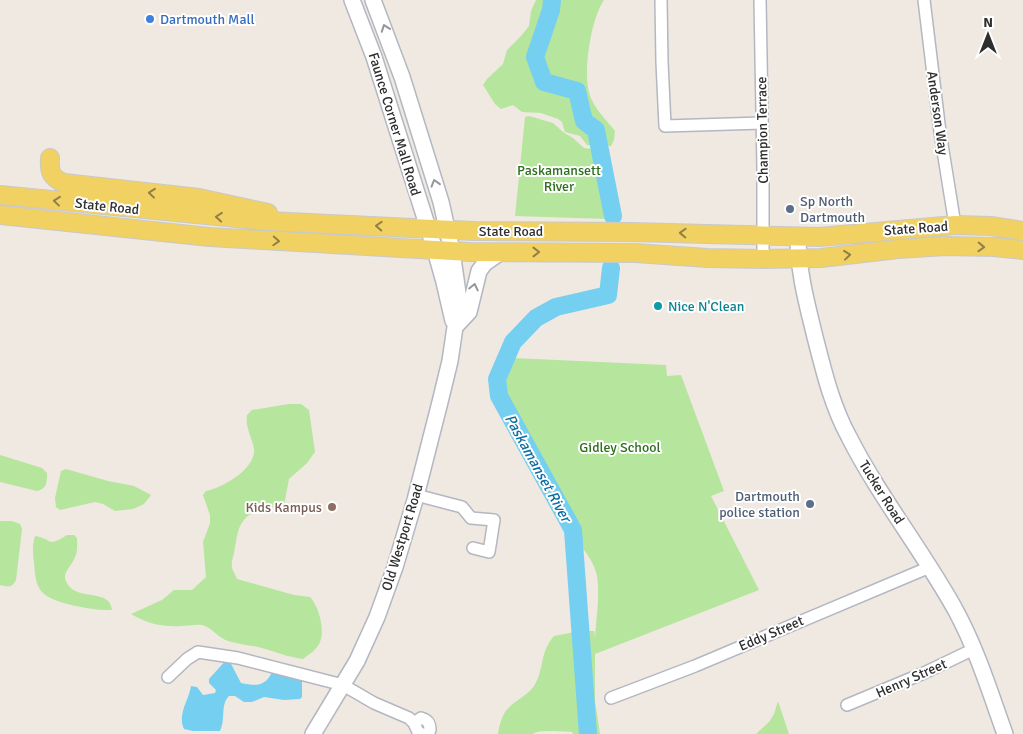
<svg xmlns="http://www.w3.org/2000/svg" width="1023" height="734" font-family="Signika,sans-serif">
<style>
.green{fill:#b6e59e}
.water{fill:#75cff0}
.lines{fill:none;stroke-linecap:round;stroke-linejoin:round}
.river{stroke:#75cff0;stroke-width:18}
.street-casing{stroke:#b4b7c1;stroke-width:14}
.secondary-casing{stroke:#b4b7c1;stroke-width:18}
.primary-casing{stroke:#c9c9c9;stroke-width:20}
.street{stroke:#fff;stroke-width:11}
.secondary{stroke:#fff;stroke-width:15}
.primary{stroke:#f2d163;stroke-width:18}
.oneway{stroke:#969696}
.oneway2{stroke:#908048}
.shop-dot{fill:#3f7fe0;stroke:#fff;stroke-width:2}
.service-dot{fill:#5c6f8a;stroke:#fff;stroke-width:2}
.culture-dot{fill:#0f9aa8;stroke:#fff;stroke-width:2}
.education-dot{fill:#8d6e63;stroke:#fff;stroke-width:2}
.labels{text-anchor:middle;stroke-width:4;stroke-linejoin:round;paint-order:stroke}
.shop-label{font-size:14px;fill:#366cbe;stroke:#fff;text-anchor:start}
.street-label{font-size:14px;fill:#2e2e2e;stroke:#fff}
.park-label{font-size:14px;fill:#2c6e1b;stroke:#fff}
.service-label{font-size:14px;fill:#4e5e75;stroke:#fff;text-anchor:start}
.culture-label{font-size:14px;fill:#0d838f;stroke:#fff;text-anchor:start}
.education-label{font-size:14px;fill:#785e54;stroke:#fff;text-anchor:end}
.water-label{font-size:15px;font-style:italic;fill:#0d6fa3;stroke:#fff}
</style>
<rect width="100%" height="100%" fill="#efe9e1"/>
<path class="green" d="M536 0H604C591 18 582 74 590 96 595 109 606 120 615 131L614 140 611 146 587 145 580 136 565 132 562 122 558 119 541 113 522 112 513 105 501 109 495 104 483 85 487 79 503 64 507 50 521 36 529 26 531 11Z
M529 116 553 123 563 132 573 138 584 148 600 150 597 157 603 185 607 219 515 216 525 117Z
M513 358 666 365 667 376 681 375 724 491 711 496 759 590 595 654V701L600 734H573L572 732C562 732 539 729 533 734H498C499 726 501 719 505 712 513 701 526 697 534 686 545 668 539 653 554 636L580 631H594L595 637C596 619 601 590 596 572 591 554 576 543 568 527 544 482 523 435 502 389V379Z
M289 404H301L309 410 315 452 307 463 289 479 284 505C275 509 265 506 257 510 236 521 238 534 234 553 233 557 231 563 232 568 233 572 236 575 237 579L294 595 310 597C319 607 325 629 320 642 317 650 309 654 303 659 287 657 274 651 258 647 248 645 238 644 228 641 218 638 212 627 202 625 196 624 188 626 182 626 164 627 147 624 131 614L162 600 174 590H192L206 577 203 542 210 523V515L203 495 206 491C222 488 256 469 254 449 252 437 245 428 247 415L252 410Z
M0 455 42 468 47 473C47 482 47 489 37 491L0 482Z
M66 469 108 481 134 486 151 495 144 504 133 509 115 511 103 504 95 502 60 510 56 507 55 498 61 471Z
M0 521H12L20 524 22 529 16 580C12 588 8 587 0 585Z
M67 535H74L77 538C77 544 78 552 75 557 73 564 64 571 65 578 71 604 110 586 112 610 97 611 52 604 42 592 35 585 35 572 34 563 33 554 32 545 35 536 54 539 46 548 67 535Z
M778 701 789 734H756L769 722 774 714Z"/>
<path class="water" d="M228 658 241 683C256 686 265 687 272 672L295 674 302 680V697L300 699 284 700 264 697 252 702H244L235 696H229C220 705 226 719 220 731H193L184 729C177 714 189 700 191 686L197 687 203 695 215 693 216 690 209 683V679Z"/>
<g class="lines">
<path class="river" d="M552 0 551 10 535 57 544 82 577 91 584 121 596 130 613 216
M588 734 573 530 499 396 497 379 513 342 536 318 556 307 608 295 611 268"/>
<g class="street-casing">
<path id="street" d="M661 0 662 62 665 126 762 123
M760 0 763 169V259
M924 0 940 132 955 225
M416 495 462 507 471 518 494 520 489 552 473 548
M168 677 187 659 198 652 238 658 343 685 374 703 409 718 414 723
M611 698 695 666 930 567
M847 705 924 673 974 649
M422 734 418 732 414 723 421 718C428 720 430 723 430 730L428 734"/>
</g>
<g class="secondary-casing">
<path id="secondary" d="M352 0 374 57 435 250 444 282 453 321
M798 237C798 272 807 304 815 337 824 372 832 406 849 437 880 498 923 551 956 611 977 650 990 692 1005 734
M455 327 469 312 479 271 485 263 501 252
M313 734 357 661 377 617 395 567 415 500 440 402 450 361 459 300 452 251 441 202 402 77 373 0"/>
</g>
<g class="primary-casing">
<path id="primary" d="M50 158C49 171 51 178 64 183L199 198 268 213
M0 195 268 221 474 231 631 232 819 237 955 225 991 226 1023 231
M0 215 210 237 470 252 636 253 707 258 763 259 821 258 898 249 946 246 994 247 1023 250"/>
</g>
<use href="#street" class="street"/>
<use href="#secondary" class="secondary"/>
<use href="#primary" class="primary"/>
</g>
<defs><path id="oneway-chevron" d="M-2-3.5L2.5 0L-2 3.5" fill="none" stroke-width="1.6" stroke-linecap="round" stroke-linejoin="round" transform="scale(1.25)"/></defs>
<g class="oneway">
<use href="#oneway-chevron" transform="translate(385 28) rotate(-110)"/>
<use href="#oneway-chevron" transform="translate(435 183) rotate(-107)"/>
<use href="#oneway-chevron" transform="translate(474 287) rotate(-77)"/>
</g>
<g class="oneway2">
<use href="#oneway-chevron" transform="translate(152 193) rotate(-174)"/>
<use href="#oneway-chevron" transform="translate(57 201) rotate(-174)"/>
<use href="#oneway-chevron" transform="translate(219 217) rotate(-175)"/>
<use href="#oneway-chevron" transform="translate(379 226) rotate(-177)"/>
<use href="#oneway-chevron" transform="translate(683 233) rotate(-178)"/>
<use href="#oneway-chevron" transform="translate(276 241) rotate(3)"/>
<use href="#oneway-chevron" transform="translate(981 247) rotate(2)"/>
<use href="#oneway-chevron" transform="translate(536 252)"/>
<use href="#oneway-chevron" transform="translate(847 255) rotate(-6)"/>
</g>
<circle class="shop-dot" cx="150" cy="19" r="5"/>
<g class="service-dot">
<circle cx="790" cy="209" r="5"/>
<circle cx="810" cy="504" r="5"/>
</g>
<circle class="culture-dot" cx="658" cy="306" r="5"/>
<circle class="education-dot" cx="332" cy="507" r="5"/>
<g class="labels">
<g class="shop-label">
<text x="160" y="24">Dartmouth Mall</text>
</g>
<g class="street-label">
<text transform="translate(938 113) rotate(82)" y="5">Anderson Way</text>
<text transform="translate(395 124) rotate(73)" y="5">Faunce Corner Mall Road</text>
<text transform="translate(762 130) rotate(-91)" y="5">Champion Terrace</text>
<text transform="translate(107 206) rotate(6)" y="5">State Road</text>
<text transform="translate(916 228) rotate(-4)" y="5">State Road</text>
<text x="511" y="236">State Road</text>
<text transform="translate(882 492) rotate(58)" y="5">Tucker Road</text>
<text transform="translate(402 537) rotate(-73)" y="5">Old Westport Road</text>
<text transform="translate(771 633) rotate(-23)" y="5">Eddy Street</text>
<text transform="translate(911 678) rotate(-24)" y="5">Henry Street</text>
</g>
<g class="park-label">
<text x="559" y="175">Paskamansett<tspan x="559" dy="16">River</tspan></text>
<text x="620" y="452">Gidley School</text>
</g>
<g class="service-label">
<text x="800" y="206">Sp North<tspan x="800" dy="16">Dartmouth</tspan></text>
<text x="800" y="501" text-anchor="end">Dartmouth<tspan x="800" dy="16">police station</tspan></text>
</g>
<g class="culture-label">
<text x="668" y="311">Nice N'Clean</text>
</g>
<g class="education-label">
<text x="322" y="512">Kids Kampus</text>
</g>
<g class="water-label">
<text transform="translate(538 468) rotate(61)" y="5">Paskamanset River</text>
</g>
</g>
<g transform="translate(988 35)" stroke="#ffffff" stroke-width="4" paint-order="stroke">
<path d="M0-4L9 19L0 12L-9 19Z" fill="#2e2e2e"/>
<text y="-8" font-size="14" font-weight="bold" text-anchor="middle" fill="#2e2e2e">N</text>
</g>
</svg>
